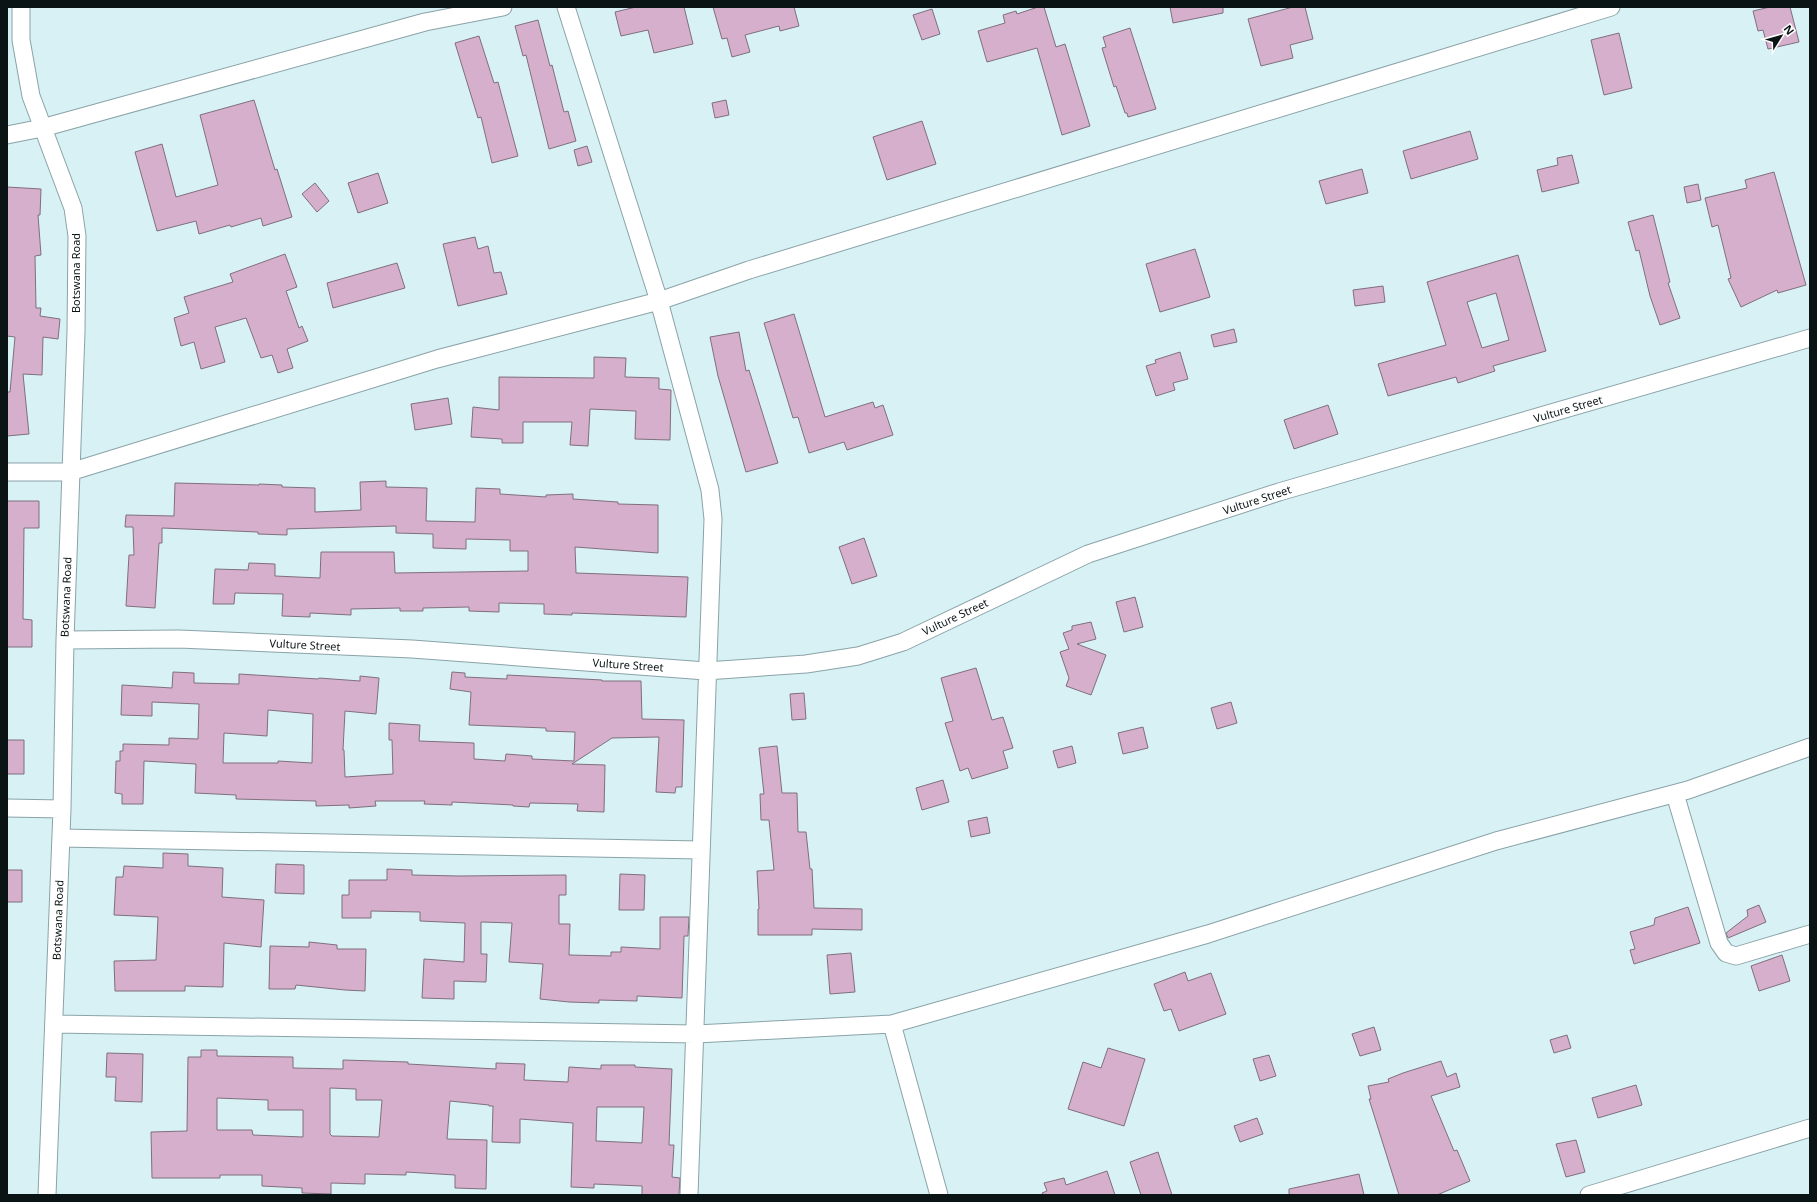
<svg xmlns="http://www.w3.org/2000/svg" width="1817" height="1202" font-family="'Noto Sans',sans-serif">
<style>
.building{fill:#d5afcc;stroke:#806f7c;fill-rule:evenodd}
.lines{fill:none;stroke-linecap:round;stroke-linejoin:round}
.minor-casing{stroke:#8aa3a8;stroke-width:19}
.minor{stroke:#fff;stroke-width:17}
.labels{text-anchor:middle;stroke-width:4;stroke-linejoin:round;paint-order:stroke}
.street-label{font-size:11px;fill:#0a1415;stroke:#fff}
</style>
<rect width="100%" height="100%" fill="#d7f1f5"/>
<path class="building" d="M636 7H684L693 44 654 53 648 30 621 36 615 12Z
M713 7H794L799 26 780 31 779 26 745 35 750 52 732 57 727 38 722 39Z
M1038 7H1044L1056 47 1065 44 1090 126 1062 135 1037 48 987 62 978 31 1005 23 1003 15 1016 11 1017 14Z
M1170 7H1223V13L1173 23Z
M1293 7H1305L1313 39 1290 45 1293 58 1261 66 1248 19Z
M1770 7H1790L1799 42 1768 49 1763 30 1758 31 1753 11Z
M932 9 940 34 922 40 913 15Z
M538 20 550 66 552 65 564 112 568 111 576 141 549 149 526 55 523 56 515 26Z
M1130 28 1156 109 1128 117 1127 113H1125L1116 86 1114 87 1102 48 1106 47 1103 37Z
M1619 33 1632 88 1604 95 1591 40Z
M479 36 494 83 498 82 518 156 492 163 481 117 478 118 455 43Z
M254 100 275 170 277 169 292 217 263 226 261 218 231 227 230 225 199 234 196 221 157 231 135 152 162 144 176 197 218 185 200 115Z
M726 100 729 115 715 118 712 103Z
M922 121 936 164 887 180 873 137Z
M1470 131 1478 159 1411 179 1403 151Z
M587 146 592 162 578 166 574 150Z
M1572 155 1579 183 1542 192 1537 170 1558 165 1557 158Z
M1362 169 1368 193 1326 204 1319 181Z
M1774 172 1806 285 1778 293 1777 290 1741 307 1728 279 1731 278 1718 225 1712 227 1705 198 1747 188 1745 180Z
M378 173 388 203 358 213 348 183Z
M315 183 329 201 317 212 302 194Z
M1698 184 1701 200 1687 203 1684 187Z
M7 187 41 189 40 215H38L41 255 35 256 36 308H41L40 316 60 319 58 339 43 337 42 375 23 374 29 434 7 436V392H10L15 337 7 336Z
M1653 215 1670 282 1668 283 1680 318 1660 325 1650 296 1639 250 1636 251 1628 222Z
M475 237 478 249 488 246 494 273 501 272 507 294 458 306 443 244Z
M1195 249 1210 297 1160 312 1146 264Z
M285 254 297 287 286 291 299 328 302 326 308 341 287 349 293 368 278 373 272 355 261 358 246 318 215 327 225 362 201 369 194 342 181 346 174 318 189 313 184 297 233 282 230 274Z
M1518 255 1546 351 1493 366 1495 371 1458 383 1456 377 1388 396 1378 364 1446 345 1427 282ZM1496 293 1509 340 1482 348 1467 302Z
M397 263 405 288 333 308 327 283Z
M1383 286 1385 302 1355 306 1353 290Z
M794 314 825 417 873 402 875 408 883 405 893 435 847 450 844 442 809 453 798 417 793 418 764 323Z
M1234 329 1237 342 1214 347 1211 335Z
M739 332 746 371 749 370 778 463 746 472 718 376 710 337Z
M1180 352 1188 379 1173 383 1175 390 1156 396 1146 366 1156 363 1155 360Z
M594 357 626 358 625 377 659 378V389L671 390 670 440 635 439 636 411 590 409 588 446 570 445 572 422H523V443H502V439L471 437 473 407 499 410V377L594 378Z
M448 398 452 424 415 430 411 404Z
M1328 405 1338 434 1294 449 1284 420Z
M386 481V487L427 488 426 521 475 522 476 488 500 489V494L546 497V495L573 494V499L618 502V504L658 505V553L575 547 576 573 688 577 686 617 572 613V615L544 614V604L499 603V612L469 611V607L423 608V611H400V608L351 609V615L310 613V617L282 616 283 594 235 593 234 604H213L215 569 248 570 249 563 275 564V576L320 578 321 552H394L395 573 528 571V551H510V540L466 539V549L433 548V534L396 533V526L287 529V535L258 534V532L162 528V543H159L155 608 126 606 129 555H134L133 527H125L126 515 174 516 175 483 259 485V484L282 485V487L315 488V512L361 510 360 482Z
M7 501H39V528H24L23 619 32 620V647H7Z
M864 538 877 576 852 584 839 547Z
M1135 597 1143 627 1124 632 1116 602Z
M1091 622 1096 639 1077 644 1106 655 1091 695 1066 686 1069 678 1060 652 1069 649 1063 633 1072 630V626Z
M976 668 992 720 1003 717 1013 748 1003 751 1008 768 972 779 968 768 960 771 945 723 953 721 941 678Z
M173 672 194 673V683L239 684V674L318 679 319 678 360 681V676L379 678 376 714 345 711 343 750H344L345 777 393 774 392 740H389V723L420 725 419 741 474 743V759L505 761 506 754 532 756V759L574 761 575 732 546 731V728L469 725 471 692 450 689 452 672 465 673V677L507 679V675L602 680V681H641L642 719 684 720 682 787H676L675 793 656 792 659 737 612 738 572 764 605 765 604 812 577 811 578 804 530 803 529 807 513 806V805L452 802V805L424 804 425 801H375L376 806 349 808V805L316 806V801L236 799V795L195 793 196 764 144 761 143 804H122V794L115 793 116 761H120V751H123V744L169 745V738L198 739 199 704 152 702V716L121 715 122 685 172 688ZM268 710 313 714 312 763 278 761V763H223L224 733 267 736Z
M804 693 806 719 792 720 790 694Z
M1231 702 1237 723 1217 729 1211 708Z
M1143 727 1148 748 1123 754 1118 733Z
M7 740H24V774H7Z
M777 746 782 793H797L798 832H806L810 869H812L814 908 862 909V930L812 929V935H758V909H759L757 871 774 870 769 820H761L760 794H764L759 748Z
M1072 746 1076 763 1058 768 1053 751Z
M943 780 949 802 922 810 916 788Z
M987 817 990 833 971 837 968 821Z
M163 853 188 854V866L223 868 222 897 264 900 261 947 224 943 223 987 185 986V991H115L114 961 156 960 158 917 114 915 116 877H123L124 866 163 868Z
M276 864 304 865V894L275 893Z
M387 869 412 870V875L459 876 566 875V895H559V924H570L569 955 611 956V952H621V947L660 949V917H689L688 936H684L682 998 637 996V1001L599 1000V1003L569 1002 540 999 543 964 509 962 512 923 481 922V954H487L486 982 454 981V999L422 998 424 959 464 962 465 923 420 921V912L371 911V918H342V895H349V880H387Z
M7 870H22V902H7Z
M620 874 645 875 644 910H619Z
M1759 905 1766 922 1728 938 1726 933 1748 916 1747 910Z
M1688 907 1700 943 1634 964 1630 950 1635 949 1630 932 1654 925 1655 918Z
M309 942 337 945V949H366L365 991 345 990 296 985 295 989H269L270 946 309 947Z
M851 953 855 992 830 994 827 955Z
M1782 955 1790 981 1759 991 1751 966Z
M1185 972 1188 981 1211 973 1226 1014 1179 1031 1171 1009 1164 1011 1154 984Z
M1374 1027 1381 1050 1360 1056 1352 1034Z
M1567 1035 1571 1048 1554 1053 1550 1040Z
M1108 1048 1145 1059 1124 1126 1068 1109 1083 1062 1101 1068Z
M201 1050H217V1056L293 1057V1068L343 1069V1060L408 1062V1064L496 1069V1063L525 1064 524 1080 568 1082 569 1067 601 1069V1065H635V1067L672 1069 669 1145H674L672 1177 680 1178 679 1195H642V1186L594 1184V1188L571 1187 573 1123 520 1119V1143L492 1142 493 1106H489V1105L450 1101 447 1139 487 1140 486 1189 455 1188V1175L406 1172V1175L365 1174V1184L331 1183V1194L302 1193V1188L262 1186V1175H220V1178H152L151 1132 187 1131 188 1057H201ZM330 1088 356 1089V1100H382L379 1137 332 1136 330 1134ZM217 1098 268 1100V1110H303V1137L253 1135 252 1130H217ZM597 1107H644L642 1143 596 1141Z
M107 1053 143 1054 142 1102 115 1101 116 1077H106Z
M1269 1055 1276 1076 1260 1081 1253 1059Z
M1441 1061 1447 1077 1456 1073 1460 1087 1431 1096 1454 1151 1457 1150 1470 1181 1437 1195H1399L1369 1099H1371L1368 1086 1389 1082 1388 1079 1403 1073Z
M1636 1085 1642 1105 1598 1118 1592 1098Z
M1257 1118 1263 1134 1240 1142 1234 1126Z
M1576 1140 1585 1172 1566 1177 1556 1144Z
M1158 1152 1172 1195H1141L1130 1162Z
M1107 1171 1115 1195H1043L1042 1193 1047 1191 1044 1183 1064 1178 1066 1185Z
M1359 1174 1364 1195H1289V1189Z"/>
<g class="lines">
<g class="minor-casing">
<path id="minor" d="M21 7V40L31 96 73 208 77 236 76 332 65 640 62 809 47 1195
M566 7 659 301 710 490 713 519 689 1195
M7 135 42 128 425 22 503 7
M7 472H70L437 359 659 301 749 270 1611 7
M65 640 179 639 412 649 706 671 806 664 858 656 903 642 1088 554 1279 492 1810 338
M1675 794 1719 943 1726 953 1736 956 1810 934
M7 808 62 809
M61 838 701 850
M54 1024 696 1034 892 1024 1208 934 1496 841 1688 790 1810 747
M892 1024 939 1195
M1589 1195 1810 1128"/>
</g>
<use href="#minor" class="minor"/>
</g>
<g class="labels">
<g class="street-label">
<text transform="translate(76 273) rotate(-90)" y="4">Botswana Road</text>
<text transform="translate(1568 409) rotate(-16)" y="4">Vulture Street</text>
<text transform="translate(1257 500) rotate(-18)" y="4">Vulture Street</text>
<text transform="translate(66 597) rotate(-88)" y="4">Botswana Road</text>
<text transform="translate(955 617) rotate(-25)" y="4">Vulture Street</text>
<text transform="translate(305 645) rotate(3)" y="4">Vulture Street</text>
<text transform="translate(628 665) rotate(4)" y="4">Vulture Street</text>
<text transform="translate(58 920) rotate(-88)" y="4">Botswana Road</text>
</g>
</g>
<rect width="1817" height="1202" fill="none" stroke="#0a1415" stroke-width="16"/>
<g transform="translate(1781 36) rotate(53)" stroke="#ffffff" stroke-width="3" paint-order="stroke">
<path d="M0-3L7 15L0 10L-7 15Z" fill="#0a1415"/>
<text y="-6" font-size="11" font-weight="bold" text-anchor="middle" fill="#0a1415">N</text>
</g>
</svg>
